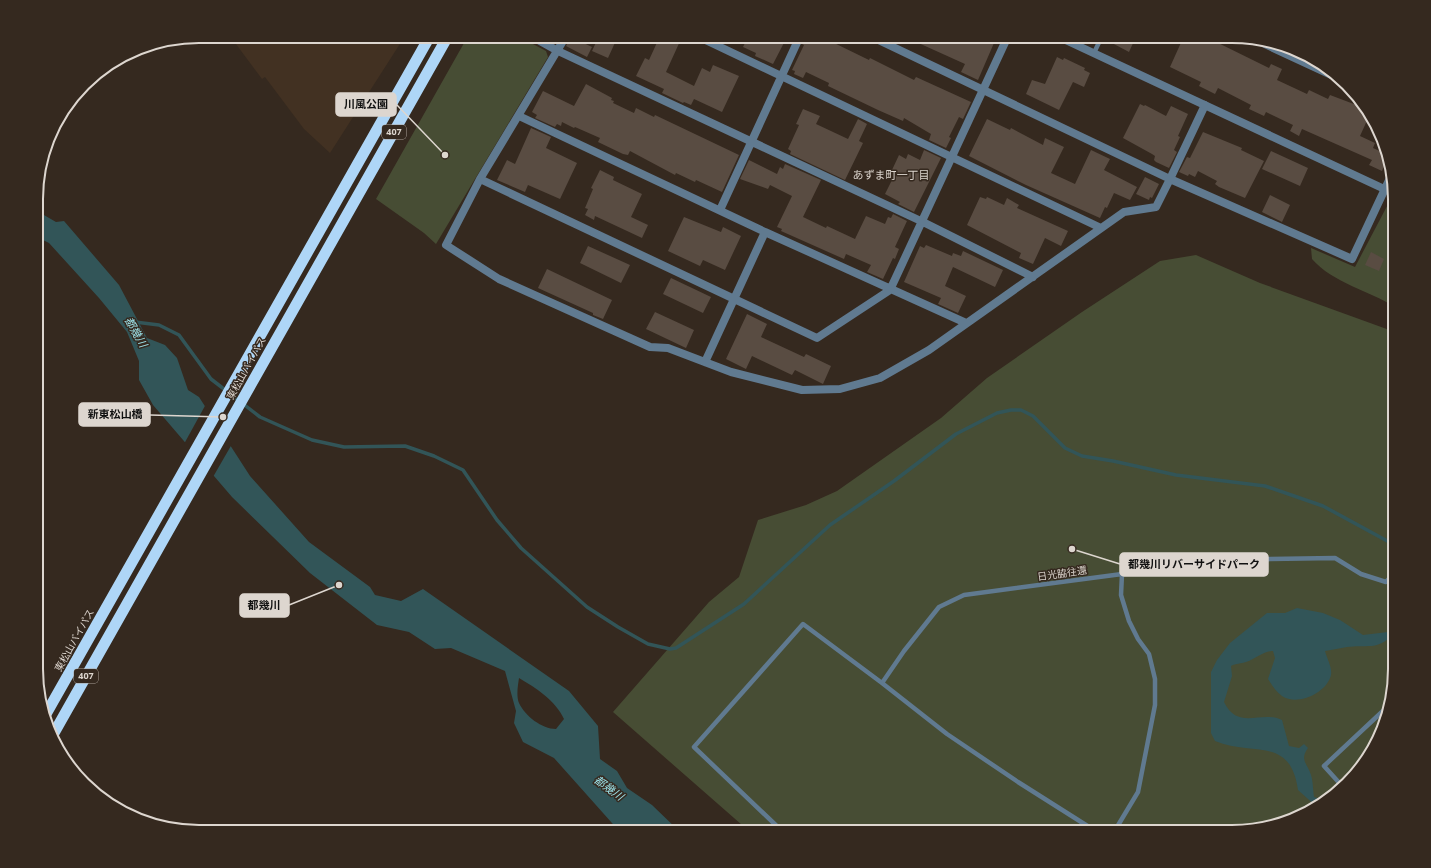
<svg xmlns="http://www.w3.org/2000/svg" width="1431" height="868" font-family="'Noto Sans','Noto Sans JP',sans-serif">
<style>
.built{fill:#423122}
.green{fill:#474d34}
.water{fill:#325558;fill-rule:evenodd}
.pier{fill:#35291f}
.lines{fill:none;stroke-linecap:round;stroke-linejoin:round}
.stream{stroke:#325558;stroke-width:3.5}
.building{fill:#594c42}
.service{stroke:#607a90;stroke-width:4.5}
.minor{stroke:#607a90;stroke-width:8}
.tertiary{stroke:#607a90;stroke-width:8}
.trunk{stroke:#aed6f7;stroke-width:11}
.labels{text-anchor:middle;stroke-width:3;stroke-linejoin:round;paint-order:stroke}
.shield{fill:#35291f;stroke:#aba29a;stroke-width:1}
.shield-label{font-size:9px;font-weight:bold;fill:#ddd6cf}
.street-label{font-size:10px;fill:#ddd6cf;stroke:#35291f}
.neighbourhood-label{font-size:11px;fill:#ddd6cf;stroke:#35291f}
.water-label{font-size:11px;font-style:italic;fill:#9de3ea;stroke:#35291f}
.rim{fill:none;stroke:#ddd6cf;stroke-width:2}
.leader{fill:none;stroke:#ddd6cf;stroke-width:1.5}
.callout-dot{fill:#ddd6cf;stroke:#35291f;stroke-width:1.5}
.callout{fill:#ddd6cf;stroke:#ddd6cf;stroke-width:1.5}
.callout-label{font-size:11px;text-anchor:middle;font-weight:bold;fill:#111}
</style>
<rect width="100%" height="100%" fill="#35291f"/>
<path class="built" d="M230 36H405L330 153 304 129 265 77 262 79Z"/>
<path class="green" d="M468 36H518L546 51 548 57 436 244 424 233 376 199Z
M1395 191V307C1368 290 1333 283 1312 259L1311 248 1355 267Z
M1196 255 1260 283 1395 332V679L1373 750 1347 784 1313 810 1242 832H750L613 712 709 602 739 577 758 520 806 505 837 491 941 418 987 378 1082 312 1160 261Z"/>
<path class="water" d="M37 211 56 222 64 221 119 285 147 338 165 345 177 358 188 390 199 397 250 476 309 542 370 587 375 595 401 601 423 589 569 691 598 726 600 759 617 771 627 788 652 805 680 832H620L554 758 523 742 514 723 516 711 505 671 451 648 435 649 409 632 377 625 310 573 232 497 153 405 139 380V361L127 332 99 298 49 243 37 237ZM519 678C536 688 556 701 564 719L556 729C542 729 525 716 519 703 516 696 518 685 519 678Z
M1297 608 1323 613 1340 620 1363 635 1388 632 1391 636C1377 651 1365 644 1347 647 1340 648 1333 650 1325 651 1327 659 1334 670 1330 678 1324 694 1297 706 1282 696 1276 692 1272 685 1268 679L1275 658 1273 651C1263 651 1256 659 1246 662 1241 664 1236 663 1231 666L1232 676 1224 702C1238 731 1261 710 1282 720L1289 746 1299 748 1304 744 1308 748C1299 760 1308 764 1311 775 1313 781 1313 790 1314 797L1325 801 1317 807 1298 790C1290 735 1253 757 1215 741L1211 733V672L1217 660 1230 643 1267 613H1285Z"/>
<path class="pier" d="M206 404 232 444 213 477 184 444Z"/>
<g class="lines">
<path class="stream" d="M135 322 159 325 179 335 211 379 260 417 312 440 344 447 405 446 434 456 463 470 497 520 521 548 587 607 618 627 648 644 670 649 676 648 744 604 830 525 894 481 956 434 997 413 1011 410H1021L1033 416 1065 448 1082 456 1113 461 1176 475 1265 486 1323 506 1391 543"/>
</g>
<path class="building" d="M599 36H618L608 58 592 51Z
M660 36H675L681 39 666 72 694 86 702 68 710 72 713 65 739 76 722 112 694 99 691 105 684 102 683 103 662 93 664 89 636 76 645 58 649 60Z
M730 36H794L792 40 787 37 773 64 755 56 756 53 743 47 745 43Z
M805 36H830L828 40 869 60 870 58 914 80 916 77 971 102 963 119 959 117 949 137 951 138 946 148 929 140 931 134 904 118 903 121 878 110 828 86 829 83 806 72 803 78 794 74 795 71 792 70 804 45 802 44Z
M903 36H945L955 41 958 36H997L978 80 961 72 965 64Z
M1115 36H1129L1135 39 1129 52 1112 43Z
M1184 36H1204L1269 68 1271 64 1282 69 1277 80 1307 94 1309 90 1328 99 1330 95 1367 109 1370 114 1360 136 1375 143 1373 148 1384 153 1388 168 1384 166 1382 171 1369 165 1372 160 1302 129 1299 136 1290 131 1293 125 1266 112 1264 116 1249 109 1251 105 1218 88 1215 94 1199 86 1201 82 1170 67Z
M571 37 592 47 587 57 566 46Z
M1057 57 1063 60 1064 58 1085 68 1084 70 1090 73 1084 87 1073 82 1059 110 1026 94 1032 80 1045 84Z
M586 84 612 98 611 100 614 101 613 103 634 113 636 108 654 117 655 115 739 155 722 192 696 180 695 182 676 173 675 175 630 151 628 155 623 154 598 142 600 138 575 127 574 128 562 122 561 126 557 124 555 127 535 118 537 115 532 112 543 91 574 106Z
M1140 104 1144 106 1145 105 1166 116 1171 106 1188 114 1178 136 1180 137 1174 150 1177 152 1169 168 1156 162 1154 160 1155 156 1152 154 1123 138Z
M803 109 820 116 816 124 848 139 858 119 867 124 859 141 863 143 845 180 790 154 791 151 788 149 799 125 796 124Z
M987 119 1010 130 1011 128 1043 145 1045 138 1064 147 1051 173 1075 184 1091 150 1110 159 1104 170 1137 187 1130 200 1114 193 1107 208 1105 207 1100 218 1026 185 969 156Z
M531 128 551 137 546 148 577 163 560 199 528 185 525 192 497 180 507 160 515 164Z
M1203 132 1242 148 1241 150 1264 161 1245 198 1219 187 1215 184 1217 181 1198 171 1195 177 1189 174 1188 176 1179 172 1187 157 1190 158Z
M924 150 941 158 914 212 898 204 900 202 885 194 896 172 892 170 899 155 906 159 908 154 920 160Z
M1271 151 1308 168 1300 186 1262 169Z
M749 160 777 174 780 167 783 169 785 164 821 180 803 217 826 228 827 226 855 239 866 216 885 224 888 217 891 218 893 214 907 221 895 247 899 249 895 259 893 258 883 279 867 272 871 265 846 254 844 259 781 231 782 229 777 227 792 196 770 185 768 189 740 179Z
M600 170 614 177 613 180 642 194 631 217 648 225 642 238 595 216 594 220 585 215 588 209 585 208 593 189 591 188Z
M1145 177 1159 184 1152 198 1150 197 1149 200 1136 194Z
M1270 195 1290 205 1282 222 1262 212Z
M980 197 986 199 987 197 1004 205 1007 198 1019 205 1017 208 1068 231 1061 246 1045 238 1033 264 1019 258 1021 253 967 225Z
M684 217 721 232 723 227 741 236 725 270 703 260 700 266 668 251Z
M926 245 952 256 953 253 961 256 963 251 1003 270 995 287 953 267 945 286 966 296 958 313 938 304 941 298 904 282 920 246 924 248Z
M588 246 630 265 621 283 580 263Z
M1371 252 1384 259 1379 271 1365 265Z
M547 269 612 300 603 319 593 315V313L538 288Z
M671 278 711 297 703 313 663 294Z
M655 312 694 330 686 348 646 329Z
M747 314 767 324 761 337 804 357 806 354 831 366 823 384 795 370 792 375 752 356 746 369 726 359Z"/>
<g class="lines">
<path class="service" d="M1094 53 1102 36
M882 683 904 651 939 607 964 595 1122 574 1270 559 1335 558 1361 574 1386 582 1395 572
M1343 787 1324 766 1385 709
M783 832 694 747 803 624 882 683 947 734 1018 782 1097 832
M1114 832 1138 792 1155 705V679L1149 654 1138 639 1129 621 1121 595 1122 574"/>
<path class="minor" d="M531 36 558 51 923 222 1033 277
M566 36 480 179 446 245 499 279 650 347 668 348 731 372 802 390 840 389 880 378 929 350 1124 212 1156 207 1170 179 1352 259 1391 176
M697 36 1101 228
M870 36 1170 179 1205 105
M1254 39 1344 81
M519 116 765 232
M480 179 817 338 890 290 1008 36
M720 210 800 36
M705 362 765 232 966 323"/>
<path class="tertiary" d="M1057 36 1395 194"/>
<path class="trunk" d="M46 714 430 36
M54 733 448 36"/>
</g>
<g class="labels">
<g class="shield">
<rect x="382" y="125" width="24" height="14" rx="3"/>
<rect x="74" y="669" width="24" height="14" rx="3"/>
</g>
<g class="shield-label">
<text x="394" y="135">407</text>
<text x="86" y="679">407</text>
</g>
<g class="street-label">
<text transform="translate(246 368) rotate(-61)" y="4">東松山バイパス</text>
<text transform="translate(1062 573) rotate(-8)" y="4">日光脇往還</text>
<text transform="translate(74 640) rotate(-61)" y="4">東松山バイパス</text>
</g>
<g class="neighbourhood-label">
<text x="891" y="179">あずま町一丁目</text>
</g>
<g class="water-label">
<text transform="translate(136 332) rotate(60)" y="4">都幾川</text>
<text transform="translate(609 788) rotate(36)" y="4">都幾川</text>
</g>
</g>
<path d="M0 0H1431V868H0ZM199 43H1232A156 156 0 0 1 1388 199V669A156 156 0 0 1 1232 825H199A156 156 0 0 1 43 669V199A156 156 0 0 1 199 43Z" fill="#35291f" fill-rule="evenodd"/>
<path class="rim" d="M199 43H1232A156 156 0 0 1 1388 199V669A156 156 0 0 1 1232 825H199A156 156 0 0 1 43 669V199A156 156 0 0 1 199 43Z"/>
<path class="leader" d="M445 155L396 104M223 417L150 415M1072 549L1120 564M339 585L289 605"/>
<g class="callout-dot">
<circle cx="445" cy="155" r="4"/>
<circle cx="223" cy="417" r="4"/>
<circle cx="1072" cy="549" r="4"/>
<circle cx="339" cy="585" r="4"/>
</g>
<g class="callout">
<rect x="336" y="93" width="60" height="23" rx="4"/>
<rect x="79" y="403" width="71" height="23" rx="4"/>
<rect x="1120" y="553" width="148" height="23" rx="4"/>
<rect x="240" y="594" width="49" height="23" rx="4"/>
</g>
<g class="callout-label">
<text x="366" y="108">川風公園</text>
<text x="115" y="418">新東松山橋</text>
<text x="1194" y="568">都幾川リバーサイドパーク</text>
<text x="264" y="609">都幾川</text>
</g>
</svg>
